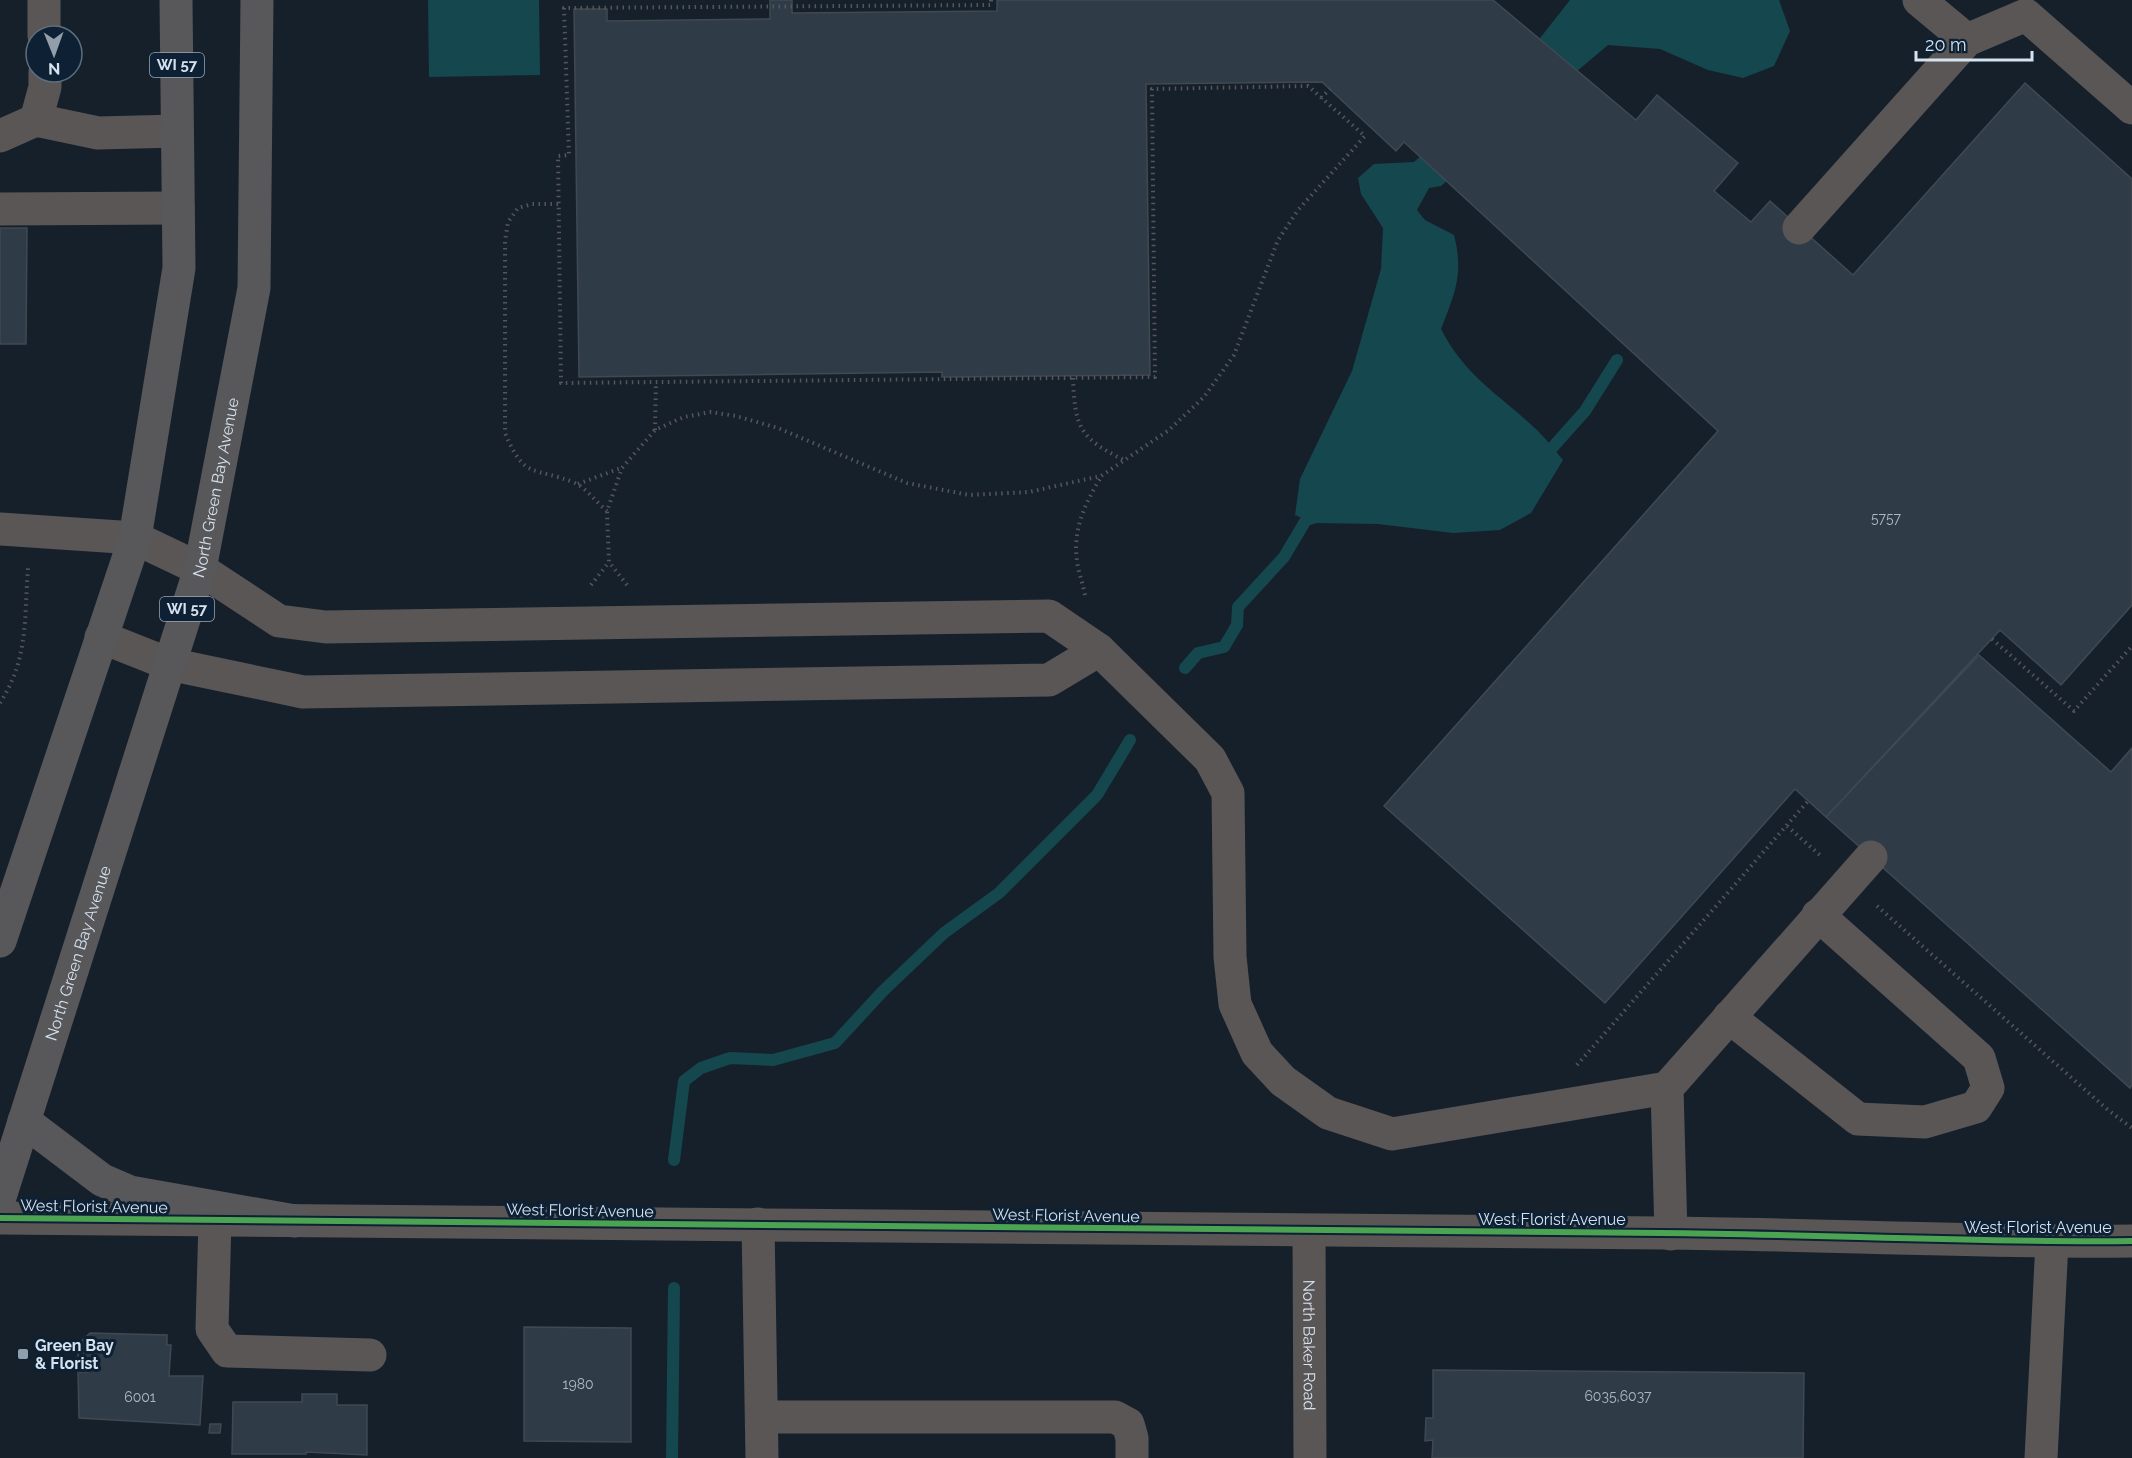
<svg xmlns="http://www.w3.org/2000/svg" width="2132" height="1458" font-family="Raleway,sans-serif">
<style>
.water{fill:#15474e}
.lines{fill:none;stroke-linecap:round;stroke-linejoin:round}
.stream{stroke:#15474e;stroke-width:12}
.building{fill:#2f3c47;stroke:#404852;stroke-width:1.5}
.path{stroke:#56565a;stroke-width:4;stroke-dasharray:1.5 4.5;stroke-linecap:butt}
.minor{stroke:#5a5656;stroke-width:33}
.major{stroke:#58575a;stroke-width:33}
.cycleway-casing{stroke:#0d2034;stroke-width:10}
.cycleway{stroke:#4ca352;stroke-width:6}
.poi-dot{fill:#929eaa;stroke:#0d2034;stroke-width:2}
.labels{text-anchor:middle;stroke-width:6;stroke-linejoin:round;paint-order:stroke}
.number-label{font-size:14px;fill:#acb8c5}
.shield{fill:#0d2034;stroke:#99a8b7;stroke-width:1.5}
.shield-label{font-size:15px;font-weight:bold;fill:#d5e2ef}
.street-label{font-size:16px;fill:#d5e2ef;stroke:#0d2034}
.poi-label{font-size:16px;font-weight:bold;fill:#d5e2ef;stroke:#0d2034;text-anchor:start}
</style>
<rect width="100%" height="100%" fill="#16202b"/>
<path class="water" d="M428 0H539L540 75 429 77Z
M1570 0H1779L1790 31 1774 66 1743 78 1708 70 1660 49 1608 45 1441 186 1429 188 1417 210 1425 220 1454 235C1464 274 1455 293 1441 329 1466 378 1502 396 1539 432 1548 441 1555 451 1563 460L1531 513 1500 530 1453 533 1378 524 1314 523 1295 515 1300 479 1352 371 1381 269 1383 228 1361 194 1358 178 1374 164 1414 162 1526 56Z"/>
<g class="lines">
<path class="stream" d="M1538 452 1552 448 1585 411 1617 360
M1185 668 1198 653 1224 647 1237 625 1238 607 1284 557 1306 520 1319 516
M674 1160 684 1081 701 1068 730 1058 773 1060 835 1043 883 991 944 933 999 893 1097 795 1130 740
M672 1458 674 1288"/>
</g>
<path class="building" d="M770 0H792V13L997 11V0H1493L1636 120 1657 95 1738 163 1714 191 1751 222 1770 201 1853 275 2025 83 2132 179V605L2061 685 2000 630 1826 817 1795 789 1605 1003 1384 806 1718 431 1404 142 1396 151 1322 82 1146 84 1150 375 942 377V372L579 377 574 9H607V21L770 19Z
M0 228H27L26 344H0Z
M1979 655 2111 772 2132 748V1085L2130 1088 1826 817Z
M524 1327 631 1328V1442L524 1441Z
M90 1333 167 1335V1345H171L169 1376H203L200 1425 79 1418 78 1372H88V1362L78 1357V1344Z
M1433 1370 1804 1373 1803 1458H1432L1433 1440 1425 1441 1426 1418H1433Z
M302 1394H337V1405H367V1455L306 1452V1454H232L233 1402H302Z
M210 1424H221L220 1433H209Z"/>
<g class="lines">
<path class="path" d="M1321 98 1330 89
M558 204H532L518 208 508 222 505 241V433C525 481 534 466 575 483 586 488 597 503 607 511
M1073 378C1075 427 1079 438 1124 460
M655 430 656 382
M578 484 621 468
M591 585 609 562
M627 585 609 562 607 511 622 468 655 430 684 417 711 412 736 416 778 428 907 483 969 495 1029 492 1101 476 1169 430 1204 397 1234 355 1278 240 1298 210 1365 136 1308 86 1152 89 1155 377 561 383 558 156 569 155 564 8 991 5V0
M1085 595C1083 585 1080 576 1078 567 1071 533 1084 505 1101 477
M1992 639 2074 711 2132 646
M0 703C29 658 24 618 28 568
M1787 826 1822 857
M1877 906 2108 1110 2132 1128
M1577 1065 1808 801"/>
<g class="minor">
<path d="M44 0V36"/>
<path d="M1919 0 1967 40"/>
<path d="M36 120 45 87V72"/>
<path d="M0 136 36 120 98 133 177 131"/>
<path d="M0 209 178 208"/>
<path d="M1799 228 1967 40 2026 15 2132 108"/>
<path d="M0 529 135 538 200 569 279 621 326 627 1049 616 1099 650 1210 759 1228 793 1230 957 1235 1004 1257 1053 1283 1081 1328 1113 1392 1134 1667 1088"/>
<path d="M101 637 169 664 303 692 1049 680 1099 650"/>
<path d="M1729 1017 1858 1119 1925 1122 1976 1107 1988 1088 1979 1058 1818 915"/>
<path d="M0 1218C554 1221 1107 1230 1661 1233 1818 1234 1975 1243 2132 1241"/>
<path d="M215 1220 212 1329 227 1351 370 1355"/>
<path d="M758 1224 762 1458"/>
<path id="s1" d="M1309 1231 1310 1458"/>
<path d="M1671 1234 1667 1088 1871 857"/>
<path d="M762 1417H1115L1128 1424 1132 1438V1458"/>
<path d="M2041 1458 2052 1242"/>
</g>
<g class="major">
<path d="M0 941 135 538 179 268 176 0"/>
<path d="M24 1121 102 1180 130 1192 295 1221"/>
<path id="s2" d="M0 1197 200 569 254 288 257 0"/>
</g>
<g class="cycleway-casing">
<path id="cycleway" d="M0 1218C554 1221 1107 1230 1661 1233 1818 1234 1975 1243 2132 1241"/>
</g>
<use href="#cycleway" class="cycleway"/>
</g>
<rect class="poi-dot" x="17" y="1348" width="12" height="12" rx="3"/>
<g class="labels">
<g class="number-label">
<text x="1886" y="523">5757</text>
<text x="578" y="1389">1980</text>
<text x="1618" y="1401">6035,6037</text>
<text x="140" y="1402">6001</text>
</g>
<g class="shield">
<rect x="150" y="53" width="54" height="24" rx="4.5"/>
<rect x="160" y="597" width="54" height="24" rx="4.5"/>
</g>
<g class="shield-label">
<text x="177" y="70">WI 57</text>
<text x="187" y="614">WI 57</text>
</g>
<g class="street-label">
<text dy="6" stroke="none"><textPath href="#s2" startOffset="742">North Green Bay Avenue</textPath></text>
<text dy="6" stroke="none"><textPath href="#s2" startOffset="256">North Green Bay Avenue</textPath></text>
<text transform="translate(94 1206) rotate(1)" y="6">West Florist Avenue</text>
<text transform="translate(580 1210) rotate(1)" y="6">West Florist Avenue</text>
<text transform="translate(1066 1215) rotate(1)" y="6">West Florist Avenue</text>
<text x="1552" y="1225">West Florist Avenue</text>
<text x="2038" y="1233">West Florist Avenue</text>
<text dy="6" stroke="none"><textPath href="#s1" startOffset="114">North Baker Road</textPath></text>
</g>
<g class="poi-label">
<text x="35" y="1351">Green Bay<tspan x="35" dy="18">&amp; Florist</tspan></text>
</g>
</g>
<g transform="translate(54 54) rotate(179)"><circle r="28" fill="#0d2034" stroke="#5d6e7f" stroke-width="1.5"/>
<path d="M0-4.5L10 22L0 15L-10 22Z" fill="#929eaa"/>
<text y="-9" font-size="16" font-weight="bold" text-anchor="middle" fill="#d5e2ef">N</text>
</g>
<path d="M1916 51v9h116v-9" fill="none" stroke="#d5e2ef" stroke-width="3"/>
<text x="1925" y="51" font-size="18" fill="#d5e2ef" stroke="#0d2034" stroke-width="4.5" paint-order="stroke">20 m</text>
</svg>
